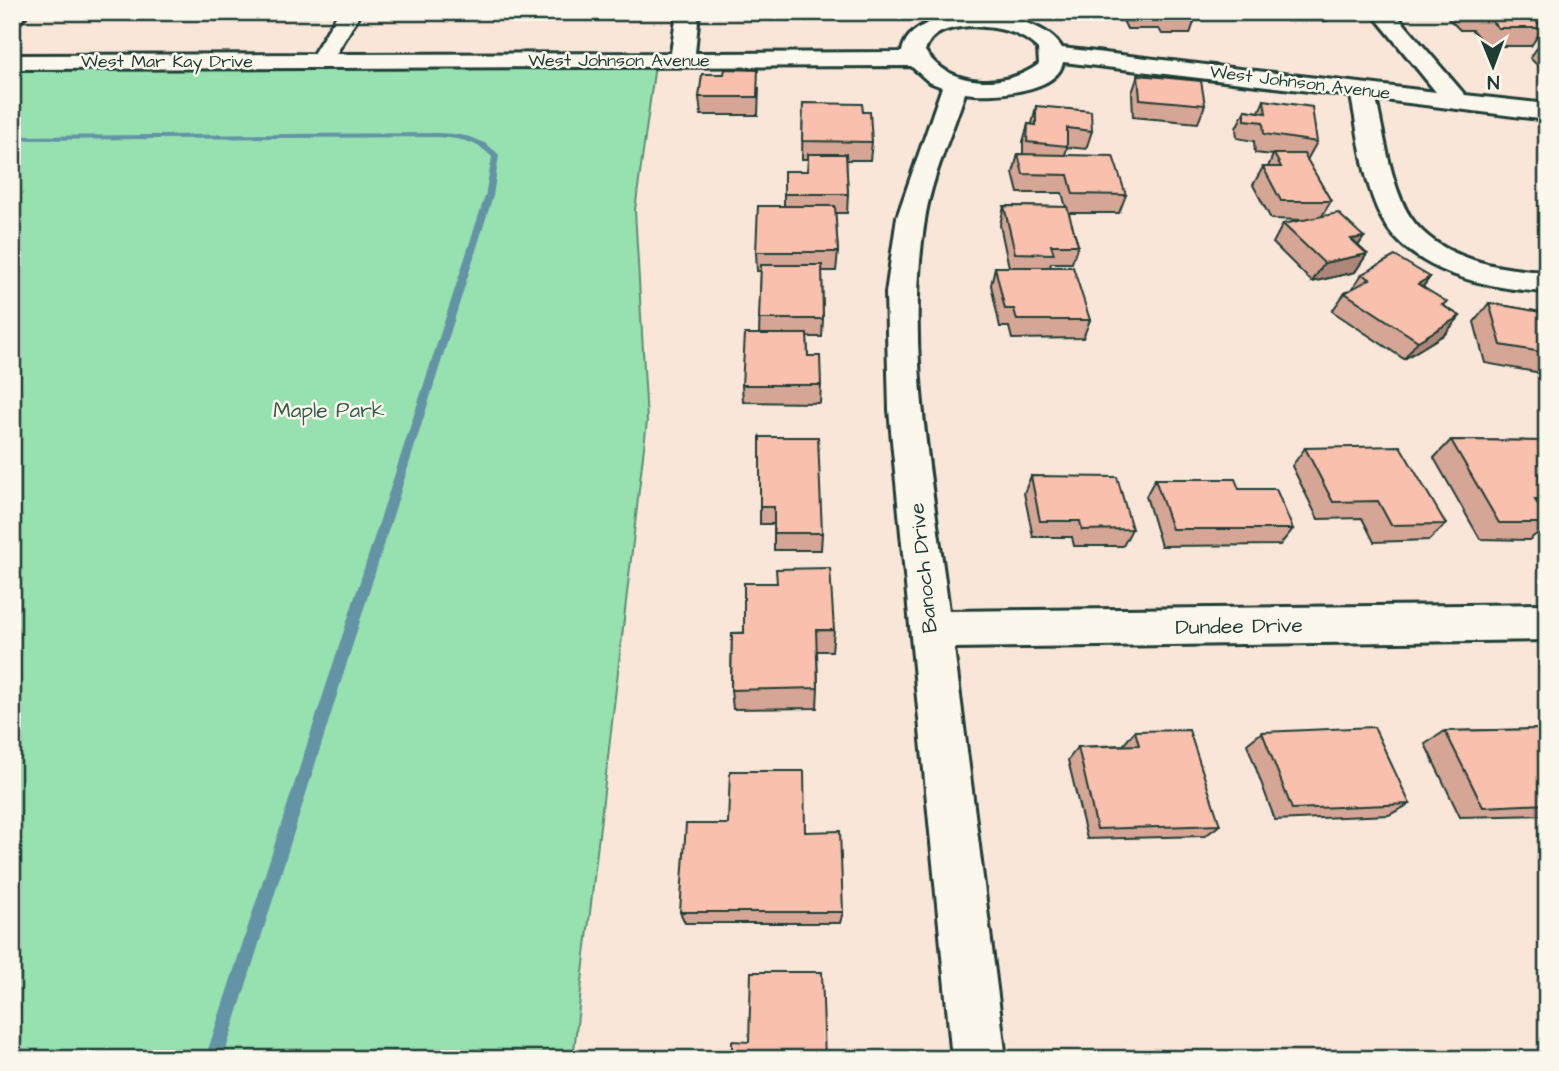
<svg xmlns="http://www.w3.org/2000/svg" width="1559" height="1071" font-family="'Architects Daughter',sans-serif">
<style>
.green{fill:#97e0b0;stroke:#5b8e72;stroke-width:2}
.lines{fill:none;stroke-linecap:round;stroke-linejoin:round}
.stream{fill:#6394a6;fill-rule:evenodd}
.minor-casing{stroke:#1f3d34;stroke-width:6}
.minor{fill:#fbf7ec;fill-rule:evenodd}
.wall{fill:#d5a595;stroke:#1f3d34;stroke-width:2}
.shaded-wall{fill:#ae8679;stroke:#1f3d34;stroke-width:2}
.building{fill:#f8c0ad;stroke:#1f3d34;stroke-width:2}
.labels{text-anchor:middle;stroke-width:5;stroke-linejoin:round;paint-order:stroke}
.far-street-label{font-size:18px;fill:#1f3d34;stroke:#fbf7ec}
.park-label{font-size:21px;fill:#375e4d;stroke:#fbf7ec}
.street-label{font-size:21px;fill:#1f3d34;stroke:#fbf7ec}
</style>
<rect width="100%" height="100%" fill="#fae6d9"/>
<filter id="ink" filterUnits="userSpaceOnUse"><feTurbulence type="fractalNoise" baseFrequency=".0143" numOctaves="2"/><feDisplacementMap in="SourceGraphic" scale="14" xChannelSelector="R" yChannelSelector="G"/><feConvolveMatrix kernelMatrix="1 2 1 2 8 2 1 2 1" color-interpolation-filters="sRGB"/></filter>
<g filter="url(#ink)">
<path class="green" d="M655 65 635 210 647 421 573 1059H12V69Z"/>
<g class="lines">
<path class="stream" d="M439 133C462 134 483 137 499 155L493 196 223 1059H205L485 196 492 157C477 141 460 139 439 137L12 140V136Z"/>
<g class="minor-casing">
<path id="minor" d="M12 12H29L20 22 12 24Z
M339 12H361L336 54 671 53 677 12H699L695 53 902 52C910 0 1038 6 1062 48L1436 92 1371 12H1394L1465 95 1547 104V120L1376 99C1384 134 1391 189 1411 218 1439 259 1501 270 1547 272V292C1489 289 1410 273 1381 217 1363 181 1359 136 1351 96L1063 62C1058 93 989 97 965 93 952 133 931 179 925 220 904 349 933 483 949 611L1547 604V640L954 648 1006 1059H952L889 410 886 293 897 217 942 87 929 82 911 66 12 69V55L313 54ZM970 26C995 27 1020 30 1038 49L1039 64C1006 89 949 88 925 51 931 30 951 28 970 26Z"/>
</g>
<use href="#minor" class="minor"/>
</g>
<path class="wall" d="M756 12H794V20H756Z
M1119 12H1194L1196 16 1190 34H1162L1159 29H1127Z
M1281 12H1331L1327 21H1287Z
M1452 12H1527L1543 28 1531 46H1486L1472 30H1460L1448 18Z
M1543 40H1547V75L1530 58Z
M1138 75 1205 105 1198 123 1133 117 1132 93Z
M759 88 758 115H701L699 97Z
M1264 100 1317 142 1307 160 1331 201 1322 216 1364 237 1358 246 1367 254 1355 272 1312 282 1273 243 1283 224 1305 220 1271 219 1253 185 1263 167H1268L1273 155 1255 153 1254 141 1237 138 1236 128 1245 110 1259 112Z
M803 103 863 112 872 142 870 160H846L848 194 847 213H835L838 252 836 271H822L823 319 822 337H807L808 356 821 385 820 403 743 402 742 385 759 334 761 271H757L756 252 784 206V171H807L808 159H802Z
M1036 106 1092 131 1086 149 1067 147 1065 155 1126 195 1119 213H1068L1078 245 1072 263H1051L1050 267 1090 320 1083 338 1012 339 1009 327H1000L991 285 995 267H1009L1000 225 1004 206 1066 207 1062 193H1018L1013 173 1018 154H1023V142L1028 124H1032Z
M1362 274 1430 277 1423 287 1444 306 1460 316 1445 334 1404 359 1332 311 1345 293 1352 289Z
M1489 303 1547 313V374L1485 363 1474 322Z
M760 437 822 533 821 550H774V524H760Z
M1451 440 1547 441V526L1529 540 1480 539 1434 458Z
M1305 448 1446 524 1429 540 1374 542 1362 518 1318 519 1292 466Z
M1031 476 1132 529 1123 546H1074L1072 537H1033L1024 493Z
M1155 479 1239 489 1293 529 1280 545 1161 546 1146 496Z
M834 630 832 651H817L818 688 817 708 733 709 731 690 732 633Z
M1547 729V815L1460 817 1425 744 1445 731Z
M1135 731 1220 825 1205 836 1087 839 1068 760 1078 747 1124 745V744Z
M1262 732 1410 804 1389 815 1275 820 1247 744Z
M728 824 805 832 843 912 840 923H685L680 912Z"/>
<path class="shaded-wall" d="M1364 237 1352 255 1351 239Z
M1367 254 1355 272 1312 282 1324 263Z
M1430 277 1416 296 1418 284Z
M1460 316 1445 334 1404 359 1418 341Z"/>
<path class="building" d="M1166 12H1194L1196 16H1168Z
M1470 12H1527L1543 28H1498L1483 12Z
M725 69 758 70 757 97H699L702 74H724Z
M1138 75 1201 81 1205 105 1140 99Z
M1264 100 1312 107 1317 142 1264 134 1263 122 1245 120V110L1266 113Z
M803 103 862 104 863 112H870L872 142 802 141Z
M1036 106 1091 111 1092 131 1067 128V146L1027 142 1028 124 1036 125Z
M808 154H846L848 194H784V171H808Z
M1018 154 1113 156 1126 195 1073 194 1068 175 1023 174Z
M1274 154H1304L1331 201H1281L1263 167H1281Z
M758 206H835L838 252H756Z
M1004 206 1067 207 1078 245H1051L1054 254 1015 253Z
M1338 213 1364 237 1351 239 1367 254 1324 263 1283 224Z
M1395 256 1430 277 1418 284 1447 302 1442 305 1460 316 1418 341 1345 293 1370 279 1362 274Z
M761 265H822L823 319H759Z
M995 267H1073L1090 320H1017L1014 309H1005Z
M1489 303 1547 313V353L1501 345Z
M745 334H807L808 356H820L821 385H742Z
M760 437H818L822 533H774V507H760Z
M1451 440 1547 441V500H1535L1547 519V523H1499Z
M1400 446 1446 524 1391 525 1378 501 1333 502 1305 448Z
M1031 476 1117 477 1132 529 1082 530 1080 521H1040Z
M1155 479H1235L1239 489H1276L1293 529H1172Z
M830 568 834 630H816L818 688 731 690 732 633H744V583H777L776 569Z
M1374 727 1410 804 1292 809 1262 732Z
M1547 729V804L1483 807 1445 731Z
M1189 730 1220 825 1097 829 1078 747 1139 745 1135 731Z
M730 771H804L805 832 840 831 843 912H680L686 824H728Z
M751 972H822L825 1059H732V1041L749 1042Z"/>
</g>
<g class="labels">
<g class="far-street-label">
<text x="619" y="66">West Johnson Avenue</text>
<text x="167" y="67">West Mar Kay Drive</text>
<text transform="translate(1300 82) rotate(7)" y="6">West Johnson Avenue</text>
</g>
<g class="park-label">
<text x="329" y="417">Maple Park</text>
</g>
<g class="street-label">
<text transform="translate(923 568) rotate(-96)" y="7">Banoch Drive</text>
<text transform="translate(1239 626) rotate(-1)" y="7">Dundee Drive</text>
</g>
</g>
<rect width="1559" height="1071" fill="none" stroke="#fbf7ec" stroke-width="42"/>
<rect x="21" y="21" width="1517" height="1029" fill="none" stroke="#1f3d34" stroke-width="2.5" filter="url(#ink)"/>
<g transform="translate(1493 66) rotate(179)" stroke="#fbf7ec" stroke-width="5" paint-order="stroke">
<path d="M0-5L12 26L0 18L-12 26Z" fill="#1f3d34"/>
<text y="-10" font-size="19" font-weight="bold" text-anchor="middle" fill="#1f3d34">N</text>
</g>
</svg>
